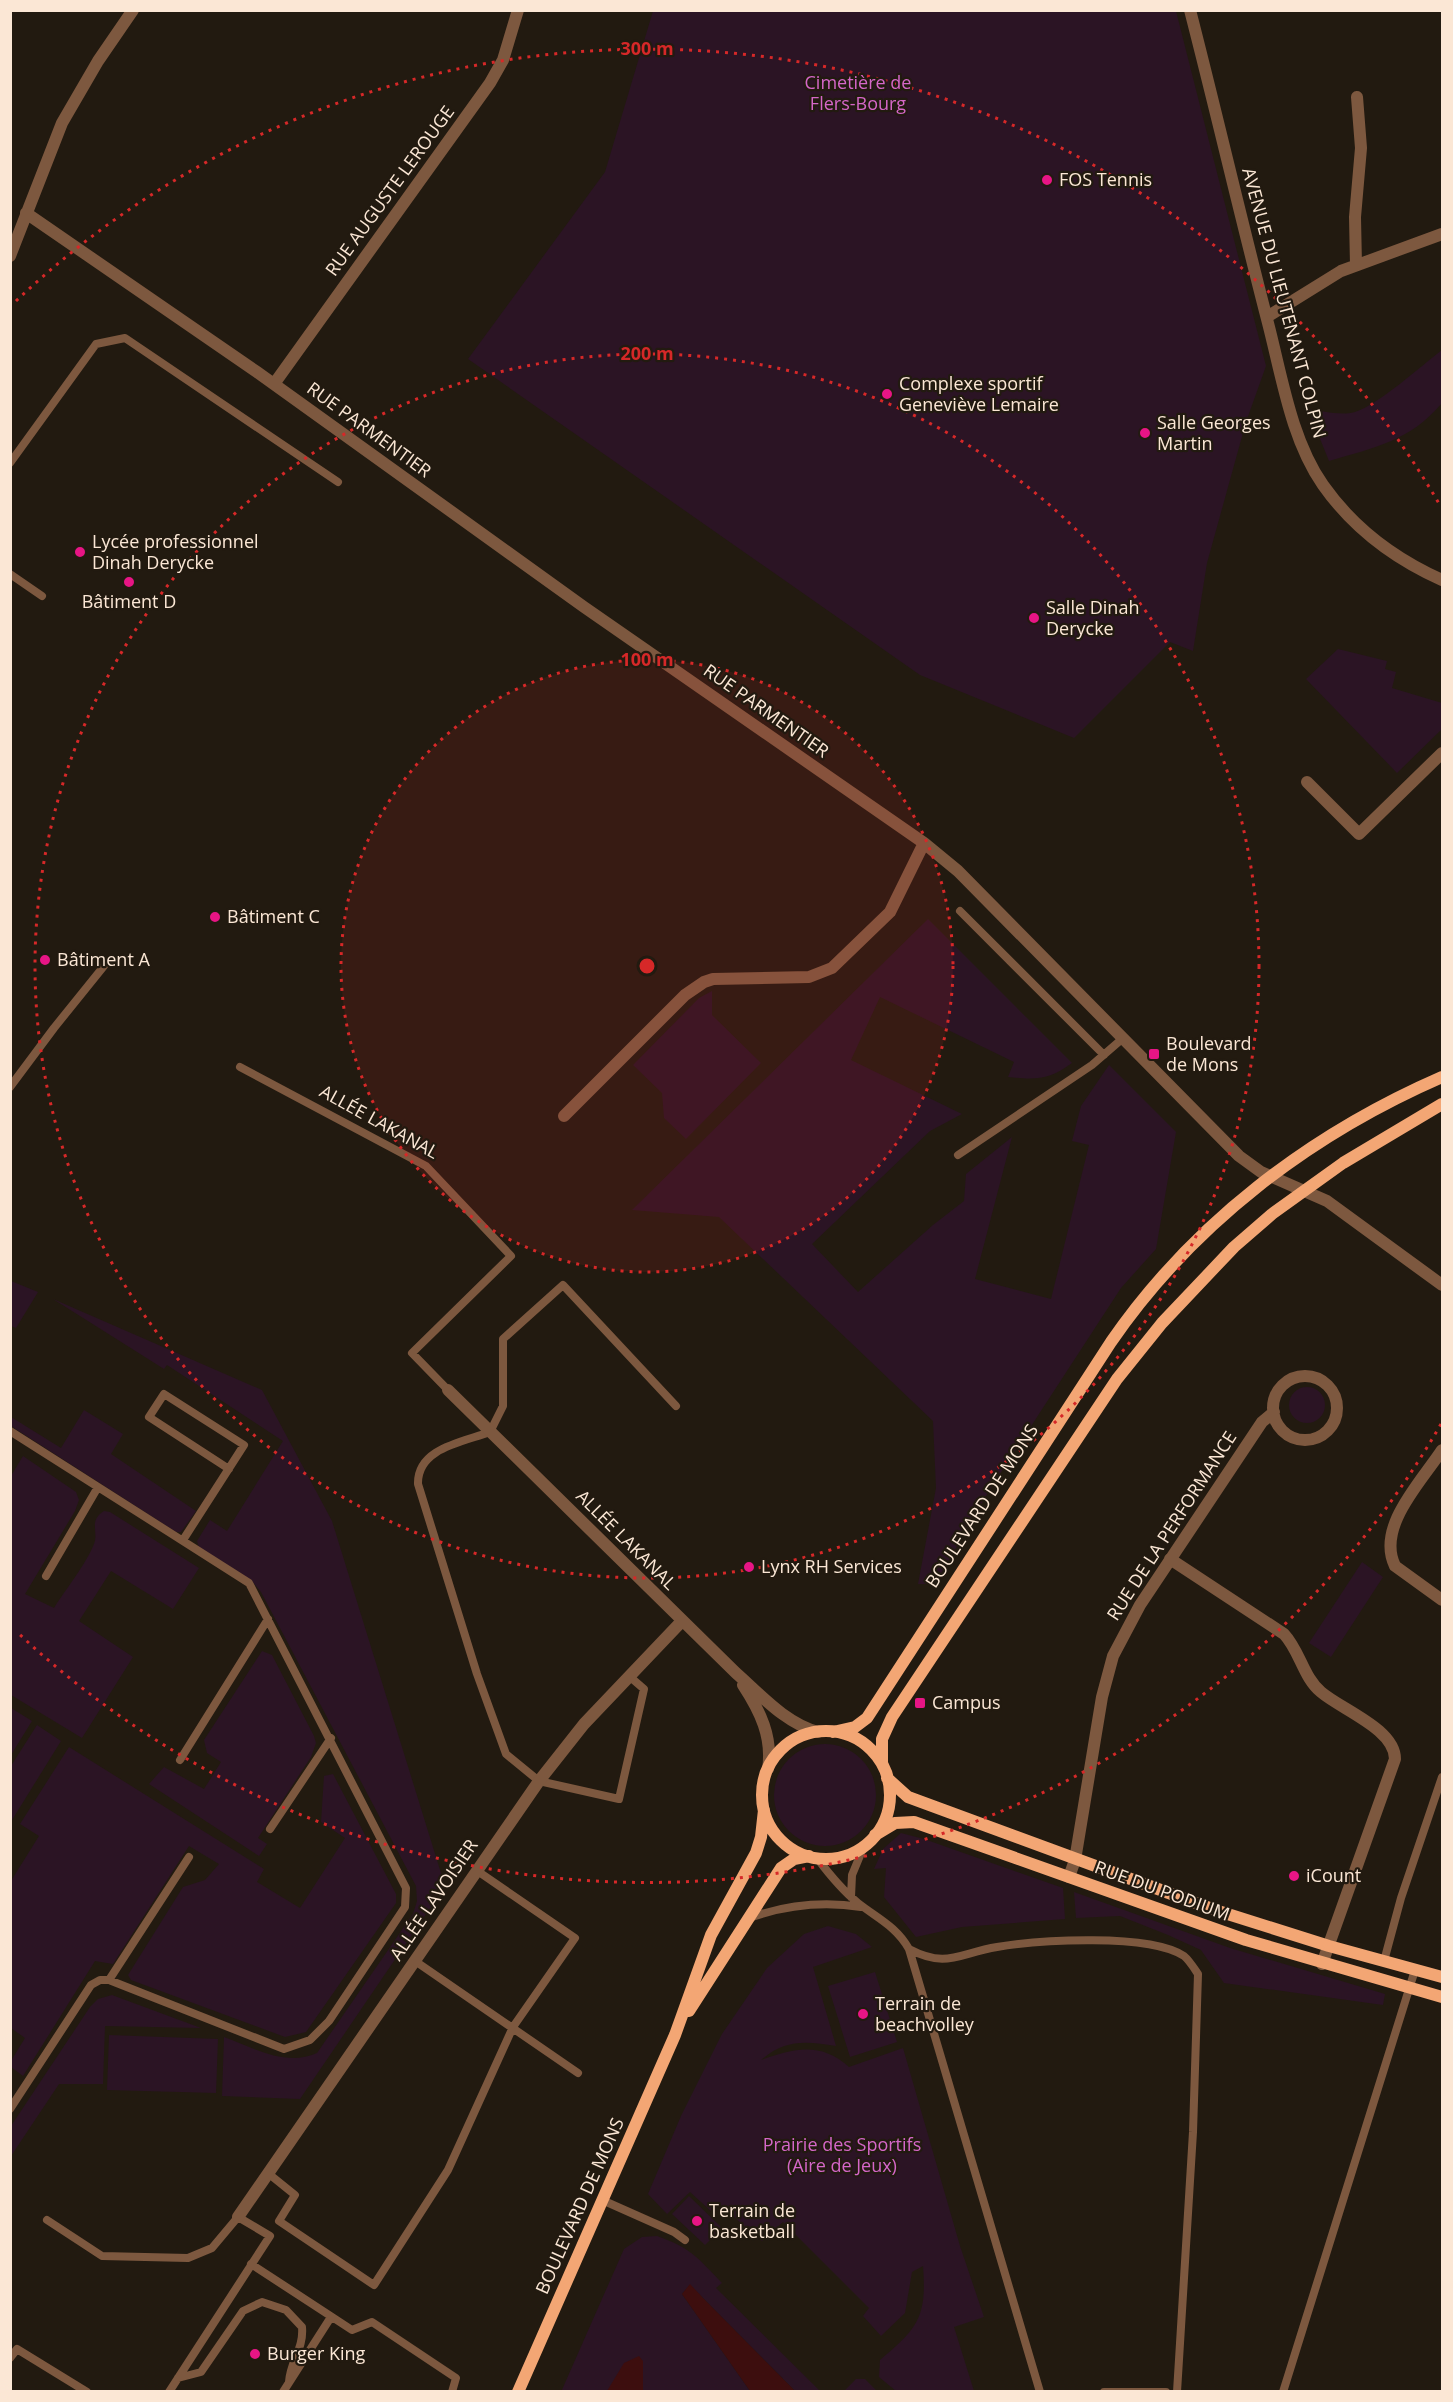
<svg xmlns="http://www.w3.org/2000/svg" width="1453" height="2402" font-family="'Open Sans',sans-serif">
<style>
.green{fill:#2b1424}
.water{fill:#3d0e0e}
.lines{fill:none;stroke-linecap:round;stroke-linejoin:round}
.lane{stroke:#7d583f;stroke-width:8}
.street{stroke:#7d583f;stroke-width:12}
.secondary{stroke:#f3a674;stroke-width:12}
.ring{fill:none;stroke:#d62828;stroke-width:3;stroke-dasharray:3 6}
.poi-dot{fill:#e71585;stroke:#221a10;stroke-width:2}
.labels{text-anchor:middle;stroke-width:4.5;stroke-linejoin:round;paint-order:stroke}
.park-label{font-size:18px;fill:#d567c8;stroke:#221a10}
.poi-label{font-size:18px;fill:#fbe7d5;stroke:#221a10;text-anchor:start}
.street-label{font-size:18px;fill:#fbe7d5;stroke:#221a10}
.centre{fill:#d62828;stroke:#221a10;stroke-width:3}
.ring-label{font-size:18px;text-anchor:middle;font-weight:bold;fill:#d62828;stroke:#221a10;stroke-width:4.5;stroke-linejoin:round;paint-order:stroke}
</style>
<rect width="100%" height="100%" fill="#221a10"/>
<path class="green" d="M1176 11 1266 366 1246 422 1207 563 1193 651 1170 642 1074 738 920 675 468 359 605 172 653 11Z
M1442 350V403C1410 441 1376 447 1329 461L1308 409C1323 411 1340 416 1355 412 1378 405 1421 366 1442 350Z
M1338 649 1387 661 1385 669 1396 672 1392 688 1442 703V729L1397 773 1306 679Z
M928 919 1072 1063C1049 1080 1036 1080 1008 1077L1014 1062 880 997 851 1060 962 1114 930 1131 812 1244 858 1292 933 1225 964 1201 966 1174 1012 1137 975 1279 1051 1299 1089 1145 1072 1141 1081 1106 1109 1065 1176 1132 1156 1249 1121 1288 992 1486 935 1584H918L936 1488 933 1421 719 1217 632 1210Z
M712 991V1015L761 1063 686 1139 664 1118 662 1093 633 1065 699 998Z
M11 1281 38 1292 16 1328 11 1326Z
M53 1299 262 1390 332 1521 445 1886 300 2099 222 2096 224 2037C254 2048 286 2067 317 2053L413 1914 417 1901 416 1886 261 1592 251 1580 199 1547 197 1541 210 1520 227 1531 283 1441 167 1365 164 1369Z
M1289 1405a18 18 0 1 1 36 0a18 18 0 1 1-36 0Z
M84 1410 123 1434 111 1454 196 1511 181 1532H176L11 1426V1417L61 1448Z
M23 1456 76 1492 79 1500 75 1511 25 1594 54 1608C66 1589 86 1564 94 1544 99 1531 88 1521 104 1511L110 1512 199 1568 173 1609 111 1571 79 1621 133 1657 82 1738 11 1695V1476Z
M1362 1562 1383 1577 1331 1657 1309 1643Z
M262 1651 272 1655 314 1736 316 1743 311 1757 258 1838 267 1844 259 1856 149 1784 164 1767 204 1789 221 1762 207 1753 204 1740Z
M11 1708 32 1721 11 1755Z
M37 1725 61 1741 12 1820 11 1766Z
M774 1795a51 51 0 1 1 102 0a51 51 0 1 1-102 0Z
M69 1747 264 1869 257 1882 300 1908 345 1838 321 1822 324 1776 333 1774 396 1894V1903L306 2032 285 2037 131 1980 128 1975 183 1887 205 1880 219 1864 189 1846 113 1964 95 1961 23 2076 11 2067V2061L25 2038 11 2028V1881L39 1836 20 1824Z
M901 1833 924 1839 1063 1888 1065 1919 962 1927 916 1937 884 1897 886 1868 874 1869 883 1849Z
M1074 1892 1230 1948 1385 1994 1383 2005 1224 1983 1201 1950 1168 1935 1120 1916 1076 1918Z
M828 1926 856 1934 872 1947 813 1967 836 2046C806 2041 785 2039 761 2060 793 2049 820 2041 849 2067L903 2048 960 2246 984 2317 954 2327 974 2391H896L879 2377 880 2360C918 2328 927 2317 923 2266L912 2272 905 2313 881 2336 863 2316 869 2308 783 2222 762 2241 720 2205 712 2212 690 2192 667 2214 648 2194 681 2116 722 2034 767 1968 804 1934Z
M875 1972 897 2042 850 2057 828 1986Z
M112 1995 201 2028 105 2026 103 2084H59L11 2156V2126L90 2007 98 1999Z
M109 2035 218 2039 216 2093 107 2090Z
M689 2196 722 2228 705 2245 672 2214Z
M657 2236C691 2248 697 2257 722 2283L716 2288 820 2391H795L690 2285 682 2294 750 2391 561 2392 624 2249 642 2237Z
M856 2379H865L877 2391H844Z"/>
<path class="water" d="M690 2284 704 2299 795 2391H750L682 2294Z
M639 2356 643 2361V2391H607L624 2363Z"/>
<g class="lines">
<path class="lane" d="M10 463 96 344 125 338 338 482
M10 574 42 596
M960 911 1104 1055
M240 1067 426 1166 511 1256 412 1353 448 1390
M10 1087 54 1028 104 966
M958 1155 1092 1065 1122 1039
M10 1431 249 1583 406 1888 405 1907 329 2021 310 2040 284 2049 109 1980H100L91 1985 10 2109
M183 1540 244 1445 164 1394 149 1417 229 1469
M46 1576 98 1487
M629 1676 644 1689 619 1799 539 1781 506 1754 477 1674 418 1484C417 1448 463 1442 490 1432L503 1406V1339L563 1285 676 1406
M180 1760 268 1619
M270 1829 331 1738
M817 1858C829 1874 842 1890 858 1903 877 1918 896 1926 909 1949L1040 2392
M851 1897 852 1875 864 1846
M749 1918C786 1905 822 1901 861 1907
M909 1949C947 1969 959 1953 997 1947 1038 1940 1149 1933 1184 1956 1189 1960 1194 1968 1198 1974L1193 2132 1177 2392
M415 1961 578 2073
M1384 1961 1401 1898 1442 1777
M109 1980 189 1857
M269 2174 295 2195 279 2221 374 2285 448 2170 513 2027 575 1938 476 1870
M602 2200 674 2232 685 2240
M47 2220 102 2256 188 2258 212 2248 238 2217 270 2236 169 2392
M251 2264 352 2330 372 2322 456 2378 452 2392
M10 2358 17 2349 87 2392
M178 2378 201 2372 243 2311 262 2302 286 2310 302 2327C304 2349 290 2361 289 2382
M283 2392 331 2317
M1104 2392H1166
M1283 2392 1415 1970"/>
<path class="street" d="M1190 10C1217 115 1241 219 1268 323 1282 377 1291 439 1323 485 1354 529 1395 559 1442 580
M26 213 257 372 584 607 924 843 958 871 1239 1156 1261 1172 1327 1201 1442 1285
M10 256 62 123 98 61 133 10
M1356 265 1355 217 1361 148 1357 97
M1267 317 1341 271 1442 234
M274 384 490 83 503 60 518 10
M1307 782 1359 834 1442 753
M564 1116 685 995 704 982 713 979 809 977 832 968 890 912 924 843
M1273 1408a32 32 0 1 1 64 0a32 32 0 1 1-64 0Z
M448 1390 736 1673C761 1695 785 1723 818 1732
M1442 1450C1421 1482 1376 1527 1395 1566L1442 1600
M1170 1559 1284 1634C1300 1651 1303 1677 1321 1692 1342 1710 1395 1729 1395 1759L1322 1964
M743 1685C760 1711 773 1737 768 1769
M1069 1877 1075 1860 1102 1697 1113 1656 1140 1605 1262 1422 1274 1412
M238 2217 539 1781 584 1724 682 1621"/>
<path class="secondary" d="M762 1795a64 64 0 1 1 128 0a64 64 0 1 1-128 0Z
M833 1732 855 1727 867 1718 1111 1342C1193 1223 1311 1134 1442 1077
M882 1764V1739L892 1717 1117 1379 1162 1323 1234 1247 1272 1214 1343 1163 1442 1104
M887 1778 908 1797 1215 1910 1329 1946 1442 1977
M875 1835 895 1823 914 1822 1246 1940 1442 1997
M689 2011 781 1868 794 1859 809 1856
M518 2392 675 2035 711 1935 756 1853 761 1837 764 1810"/>
</g>
<circle cx="647" cy="966" r="306" fill="#d62828" fill-opacity=".12"/>
<g class="ring">
<circle cx="647" cy="966" r="306"/>
<circle cx="647" cy="966" r="612"/>
<path d="M1441 1424A917 917 0 0 1 16 1631M16 301A917 917 0 0 1 1441 507"/>
</g>
<g class="poi-dot">
<circle cx="1047" cy="180" r="6"/>
<circle cx="887" cy="394" r="6"/>
<circle cx="1145" cy="433" r="6"/>
<circle cx="80" cy="552" r="6"/>
<circle cx="129" cy="582" r="6"/>
<circle cx="1034" cy="618" r="6"/>
<circle cx="215" cy="917" r="6"/>
<circle cx="45" cy="960" r="6"/>
<rect x="1148" y="1048" width="12" height="12" rx="3"/>
<circle cx="749" cy="1567" r="6"/>
<rect x="914" y="1697" width="12" height="12" rx="3"/>
<circle cx="1294" cy="1876" r="6"/>
<circle cx="863" cy="2014" r="6"/>
<circle cx="697" cy="2221" r="6"/>
<circle cx="255" cy="2354" r="6"/>
</g>
<g class="labels">
<g class="park-label">
<text x="858" y="89">Cimetière de<tspan x="858" dy="21">Flers-Bourg</tspan></text>
<text x="842" y="2151">Prairie des Sportifs<tspan x="842" dy="21">(Aire de Jeux)</tspan></text>
</g>
<g class="poi-label">
<text x="1059" y="186">FOS Tennis</text>
<text x="899" y="390">Complexe sportif<tspan x="899" dy="21">Geneviève Lemaire</tspan></text>
<text x="1157" y="429">Salle Georges<tspan x="1157" dy="21">Martin</tspan></text>
<text x="92" y="548">Lycée professionnel<tspan x="92" dy="21">Dinah Derycke</tspan></text>
<text x="129" y="608" text-anchor="middle">Bâtiment D</text>
<text x="1046" y="614">Salle Dinah<tspan x="1046" dy="21">Derycke</tspan></text>
<text x="227" y="923">Bâtiment C</text>
<text x="57" y="966">Bâtiment A</text>
<text x="1166" y="1050">Boulevard<tspan x="1166" dy="21">de Mons</tspan></text>
<text x="761" y="1573">Lynx RH Services</text>
<text x="932" y="1709">Campus</text>
<text x="1306" y="1882">iCount</text>
<text x="875" y="2010">Terrain de<tspan x="875" dy="21">beachvolley</tspan></text>
<text x="709" y="2217">Terrain de<tspan x="709" dy="21">basketball</tspan></text>
<text x="267" y="2360">Burger King</text>
</g>
<g class="street-label">
<text transform="translate(390 191) rotate(-54)" y="6">RUE AUGUSTE LEROUGE</text>
<text transform="translate(1284 303) rotate(75)" y="6">AVENUE DU LIEUTENANT COLPIN</text>
<text transform="translate(369 430) rotate(36)" y="6">RUE PARMENTIER</text>
<text transform="translate(766 711) rotate(35)" y="6">RUE PARMENTIER</text>
<text transform="translate(379 1122) rotate(29)" y="6">ALLÉE LAKANAL</text>
<text transform="translate(982 1506) rotate(-57)" y="6">BOULEVARD DE MONS</text>
<text transform="translate(1172 1526) rotate(-57)" y="6">RUE DE LA PERFORMANCE</text>
<text transform="translate(626 1540) rotate(45)" y="6">ALLÉE LAKANAL</text>
<text transform="translate(1162 1891) rotate(20)" y="6">RUE DU PODIUM</text>
<text transform="translate(434 1900) rotate(-56)" y="6">ALLÉE LAVOISIER</text>
<text transform="translate(580 2206) rotate(-66)" y="6">BOULEVARD DE MONS</text>
</g>
</g>
<circle cx="647" cy="966" r="9" class="centre"/>
<g class="ring-label">
<text x="647" y="55">300 m</text>
<text x="647" y="360">200 m</text>
<text x="647" y="666">100 m</text>
</g>
<rect width="1453" height="2402" fill="none" stroke="#fbe7d5" stroke-width="24"/>
</svg>
